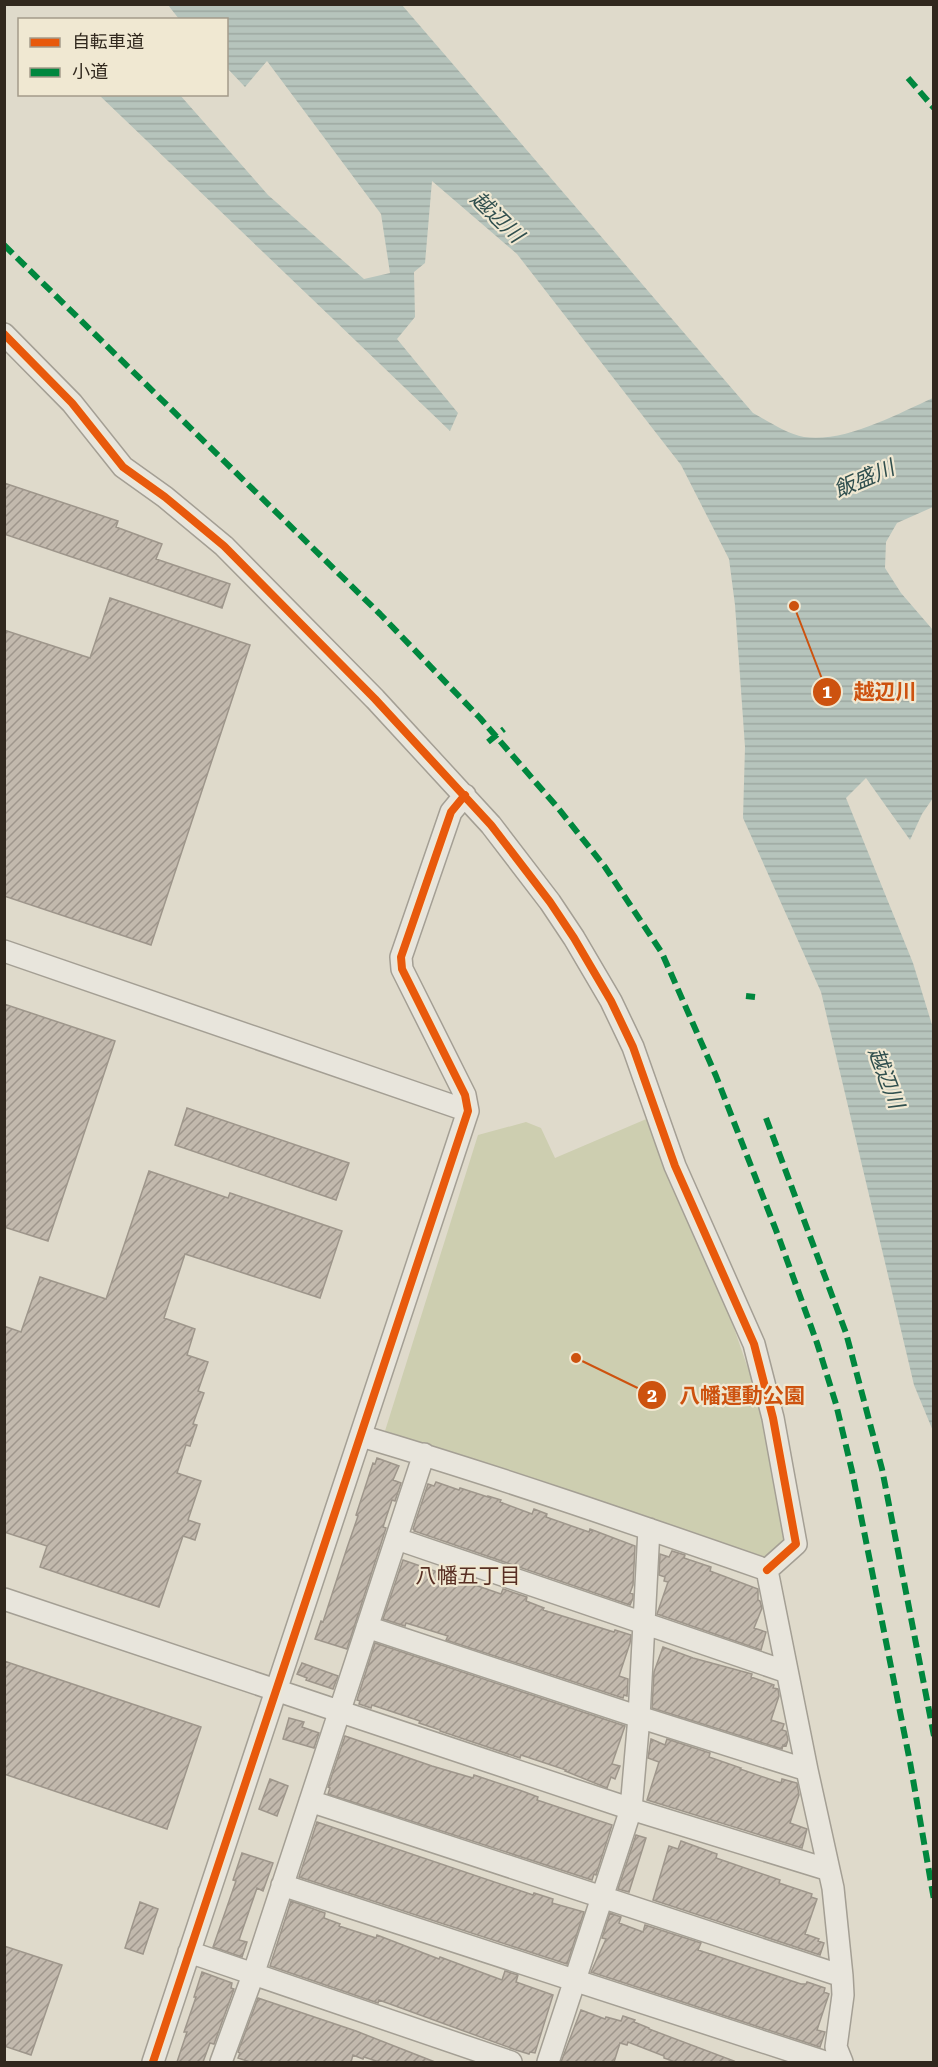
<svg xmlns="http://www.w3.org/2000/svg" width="938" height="2067" font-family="'Roboto Serif','Noto Sans JP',serif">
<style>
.pitch{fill:#cdceb0}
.water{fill:url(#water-rules)}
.building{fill:url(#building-hatch);stroke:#9e968b;stroke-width:1.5}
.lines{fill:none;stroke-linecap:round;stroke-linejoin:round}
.minor-casing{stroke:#a49f94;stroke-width:24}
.minor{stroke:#e8e5dc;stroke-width:21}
.quiet{stroke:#00873e;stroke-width:6;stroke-dasharray:12 6;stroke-linecap:butt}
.cycleway-casing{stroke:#f0e8d2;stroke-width:11}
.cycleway{stroke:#e8590c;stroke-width:8}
.labels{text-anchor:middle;stroke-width:4.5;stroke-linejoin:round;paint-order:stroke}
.water-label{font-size:21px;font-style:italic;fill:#304f4e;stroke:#f0e8d2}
.neighbourhood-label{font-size:21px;fill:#582f23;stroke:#f0e8d2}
.leader{fill:none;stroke:#cd520f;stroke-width:2}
.callout-dot{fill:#cd520f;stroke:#f0e8d2;stroke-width:2}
.mark-label{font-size:18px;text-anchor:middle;font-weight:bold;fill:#fff}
.callout-label{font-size:21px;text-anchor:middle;font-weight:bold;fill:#cd520f;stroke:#f0e8d2;stroke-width:4.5;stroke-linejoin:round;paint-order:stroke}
</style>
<defs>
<pattern id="water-rules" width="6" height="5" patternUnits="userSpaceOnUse" patternTransform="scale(1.5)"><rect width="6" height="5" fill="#b6c4bc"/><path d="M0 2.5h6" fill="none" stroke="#9da8a1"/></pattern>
<pattern id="building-hatch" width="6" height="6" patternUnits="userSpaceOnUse" patternTransform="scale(1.5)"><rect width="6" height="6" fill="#c2b9ad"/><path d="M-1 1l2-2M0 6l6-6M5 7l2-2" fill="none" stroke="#9e968c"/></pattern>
</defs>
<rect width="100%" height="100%" fill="#dfdacb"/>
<path class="pitch" d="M651 1117 725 1302 764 1415 787 1535 778 1547 763 1559 385 1431 478 1135 526 1122 541 1128 555 1158Z"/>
<path class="water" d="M168 5H402L753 413C768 421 787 434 804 437 845 443 897 414 933 398V507L897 523 886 542 885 568 901 593 933 630V798L922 814 910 840 866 778 846 798 913 963 933 1028V1431L914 1385 821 992 743 818 745 747 735 605 729 559 681 465 517 254 432 181 425 263 414 272 415 317 397 339 458 413 450 431 99 95H180L268 195 364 279 390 273 381 214 267 61 245 87 227 68 226 20 179 19Z"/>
<path class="building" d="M4 483 118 521 116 527 162 544 156 559 230 584 222 608 4 534Z
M110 598 250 645 151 945 4 896V630L90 658Z
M4 1004 115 1041 48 1241 4 1227Z
M187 1108 349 1163 336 1200 175 1145Z
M149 1171 228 1198 230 1193 342 1231 320 1298 185 1254 164 1318 195 1329 187 1355 208 1362 198 1391 204 1393 193 1424 197 1425 190 1446 186 1445 177 1473 201 1481 188 1520 200 1524 195 1540 183 1536 159 1607 40 1567 47 1546 4 1532V1326L21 1332 40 1277 106 1299Z
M377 1458 399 1466 393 1480 401 1483 395 1501 392 1500 383 1527 386 1528 347 1649 315 1639 321 1621 323 1622 347 1548 358 1516 356 1515 373 1463 375 1464Z
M436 1482 459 1490 460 1488 488 1497V1496L501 1500 500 1502 532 1514 534 1509 547 1514 546 1517 589 1532 590 1529 635 1546 633 1585 630 1593 633 1594V1598L630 1605 414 1531 415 1530 413 1529 428 1484 434 1486Z
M672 1551 685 1555 684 1558 711 1567 710 1571 758 1589V1600L760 1601 762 1608 754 1628 766 1632 761 1650 657 1614 668 1582 664 1581 665 1577 659 1575 660 1554 669 1557Z
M403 1560 501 1594 503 1589 527 1597 526 1601 544 1608 543 1610 614 1632 615 1630 631 1635 630 1643 619 1676 628 1679 627 1696 624 1695 623 1698 446 1640 448 1636 406 1623 405 1626 383 1619Z
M375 1643 625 1726 612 1764 620 1766 615 1779 611 1777 607 1788 565 1771 566 1770 521 1755 520 1758 440 1731V1730L419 1723 420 1721 372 1705 371 1708 359 1704 360 1701 357 1700Z
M663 1647 693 1658 752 1674 751 1677 774 1685 773 1688 778 1689 779 1696 771 1720 784 1724 782 1730 786 1731 788 1740 786 1746 783 1745 782 1749 652 1708 654 1672Z
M4 1661 201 1727 167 1829 4 1774Z
M302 1663 338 1676 333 1689 306 1680 307 1678 297 1674Z
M289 1718 304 1722 302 1727 319 1733 314 1748 283 1739Z
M345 1736 432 1766 473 1778 474 1775 522 1791 538 1797 537 1800 612 1825 596 1875 594 1874 592 1880 328 1794 330 1788 328 1787Z
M651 1739 665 1745 667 1739 710 1753 709 1757 741 1768 740 1769 781 1783 782 1779 797 1783 799 1795 790 1823 807 1829 802 1848 647 1800 659 1762 648 1758Z
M270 1779 288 1786 277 1816 259 1809Z
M317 1822 533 1895 534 1893 553 1899 552 1903 584 1912 567 1964 299 1877Z
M636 1835 646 1838 629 1892 618 1889Z
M681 1841 717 1854 716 1858 780 1880 779 1883 812 1894 811 1897 817 1899 805 1934 819 1939 818 1941 824 1943 820 1955 653 1900 669 1846 678 1849Z
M242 1853 273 1863 263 1891 257 1888 239 1940 247 1942 242 1957 213 1947 236 1881 233 1880Z
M291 1901 325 1913 324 1918 340 1924 339 1926 376 1938 377 1935 439 1959 440 1957 502 1980 505 1971 518 1975 516 1982 553 1995 535 2053 530 2052 529 2054 516 2050 379 2000 378 2003 270 1966Z
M140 1902 158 1909 143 1954 125 1948Z
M610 1913 621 1917 619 1923 643 1932 645 1925 701 1943 698 1950 801 1984H806L807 1982 825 1988 824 1992 829 1994 817 2030 825 2032 820 2047 591 1972 606 1939 602 1938Z
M4 1946 62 1965 31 2055 4 2046Z
M202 1972 232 1983 231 1988 234 1989 214 2044 210 2043 203 2062H177L187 2032H184L196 1997H194Z
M258 1998 356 2031 435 2062H379L364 2057 363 2059 353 2055 351 2062H250L238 2058 240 2053 238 2052Z
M581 2010 605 2019 606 2017 621 2021 623 2016 635 2020 634 2022 649 2028V2029L734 2061 733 2062H675L664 2058V2056L628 2042 627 2045 620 2043 614 2062H561Z"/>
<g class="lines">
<g class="minor-casing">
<path id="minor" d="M4 334 72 403 123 467 165 497 224 546 375 699 491 825 550 902 574 938 611 1001 633 1047 675 1166 754 1344 773 1418 796 1544 767 1570
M4 951 468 1111
M361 1436C497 1476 632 1523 767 1570L807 1770 833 1888 842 1976 843 1995 836 2047 842 2062
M397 1539 787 1672
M4 1599 631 1809 829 1870
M367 1627 639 1717 807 1770
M310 1801 842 1976
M282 1885 825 2062
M189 1952 511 2062
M153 2062 468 1111 465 1095 402 969 401 957 451 812 465 795
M221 2062 253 1975 424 1454
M548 2062 631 1809 639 1717 649 1529"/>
</g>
<use href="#minor" class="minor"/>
<path class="quiet" d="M908 78 934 108
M4 245 380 614 480 718 558 808 605 867 662 953 716 1076 779 1238 817 1343 836 1404 852 1471 910 1762 934 1900
M488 742 504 729
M746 996 755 997
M766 1118 846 1333 882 1469 934 1736"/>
<g class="cycleway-casing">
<path id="cycleway" d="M4 334 72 403 123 467 165 497 224 546 375 699 491 825 550 902 574 938 611 1001 633 1047 675 1166 754 1344 773 1418 796 1544 767 1570
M153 2062 468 1111 465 1095 402 969 401 957 451 812 465 795"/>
</g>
<use href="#cycleway" class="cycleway"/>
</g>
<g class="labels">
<g class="water-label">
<text transform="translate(497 217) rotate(44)" y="7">越辺川</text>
<text transform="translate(864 479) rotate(-23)" y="7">飯盛川</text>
<text transform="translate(886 1078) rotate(69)" y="7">越辺川</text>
</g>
<g class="neighbourhood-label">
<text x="468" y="1583">八幡五丁目</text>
</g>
</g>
<path class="leader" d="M794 606L827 692M576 1358L652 1395"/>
<g class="callout-dot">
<circle cx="794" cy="606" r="6"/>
<circle cx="576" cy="1358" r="6"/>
<circle cx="827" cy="692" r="15"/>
<circle cx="652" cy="1395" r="15"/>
</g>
<g class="mark-label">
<text x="827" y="698">1</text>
<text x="652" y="1402">2</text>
</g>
<g class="callout-label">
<text x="885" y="699">越辺川</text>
<text x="742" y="1403">八幡運動公園</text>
</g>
<rect width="938" height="2067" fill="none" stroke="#31281e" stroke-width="12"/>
<rect x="18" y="18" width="210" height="78" fill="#f0e8d2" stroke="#a49b8a" stroke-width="1.5"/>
<rect x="30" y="38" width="30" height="9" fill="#e8590c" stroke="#a49b8a" stroke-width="1.5"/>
<text x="72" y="48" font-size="18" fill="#31281e">自転車道</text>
<rect x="30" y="68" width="30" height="9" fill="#00873e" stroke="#a49b8a" stroke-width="1.5"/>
<text x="72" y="78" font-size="18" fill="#31281e">小道</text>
</svg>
